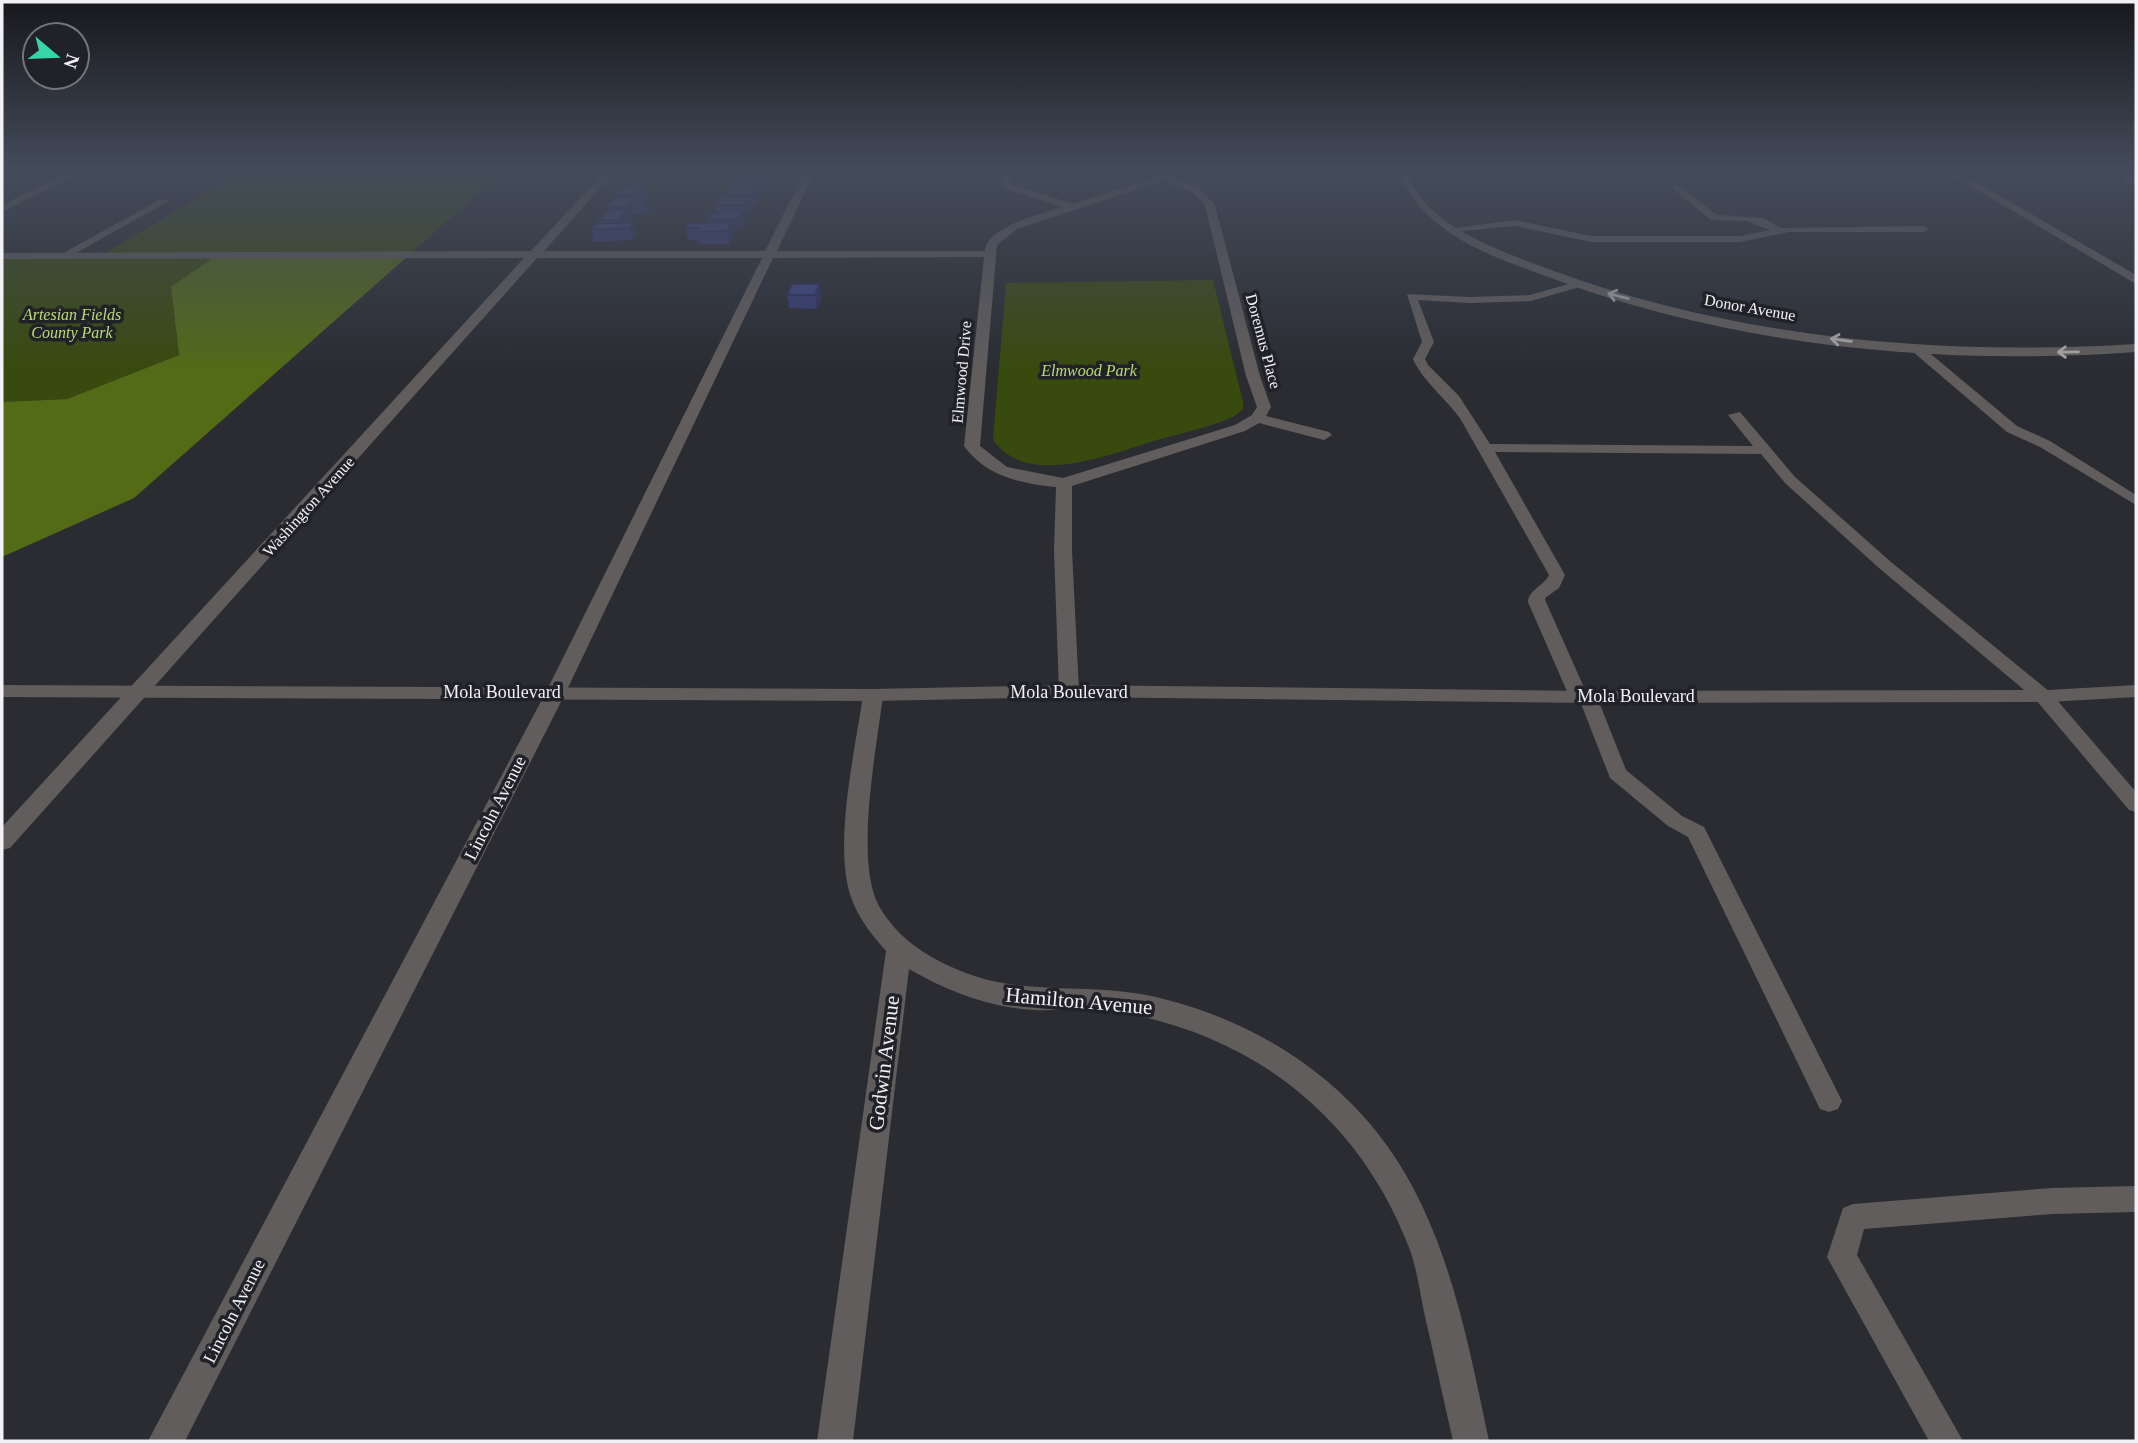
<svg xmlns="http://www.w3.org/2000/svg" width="2138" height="1443" font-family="Georgia,serif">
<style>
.green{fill:#394a0e}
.forest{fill:#536a17}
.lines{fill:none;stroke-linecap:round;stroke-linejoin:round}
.service{fill:#615d5d;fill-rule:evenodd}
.minor{fill:#615d5d;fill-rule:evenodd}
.tertiary{fill:#615d5d;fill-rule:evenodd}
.wall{fill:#363b74}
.shaded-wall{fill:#2c305e}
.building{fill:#3f4587;stroke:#2c305e;stroke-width:2}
.oneway{stroke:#a9a7aa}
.labels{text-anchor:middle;stroke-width:7;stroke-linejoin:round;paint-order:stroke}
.far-street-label{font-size:16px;fill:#f1f1f6;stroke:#212228}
.far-park-label{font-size:16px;font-style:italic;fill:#badd73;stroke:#212228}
.street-label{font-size:18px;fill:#f1f1f6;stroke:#212228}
.near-street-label{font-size:21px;fill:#f1f1f6;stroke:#212228}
</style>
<rect width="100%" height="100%" fill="#2a2c32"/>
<path class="green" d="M191 169H505L409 255 171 287 179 355 67 399 2 402V255H102L238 173 186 172Z
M1213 280 1243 402V409L1235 416C1210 427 1183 433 1157 440 1111 454 1028 489 993 440L1006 283Z"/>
<path class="forest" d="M217 255H409L134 498 2 557V402L67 399 179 355 171 287Z"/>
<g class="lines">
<path class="service" d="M1673 185H1679L1717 215 1763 218 1781 228 1924 226 1929 229 1924 232H1789L1740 242H1591L1515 226 1453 232 1448 229 1515 220 1591 236H1740L1770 230 1747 221 1711 220 1673 189Z
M161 199 169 201 67 258 58 256Z
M1579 281 1583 282V286L1531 301 1470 303 1418 300 1434 342 1425 359 1428 365 1459 396 1490 444 1753 446 1728 415 1740 412 1795 477 1891 562 2050 692 2136 792V812L2129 810 2036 700 1879 568 1785 483 1761 454 1495 452 1565 575 1559 588 1545 598 1546 602 1586 692 1595 693 1597 697 1626 770 1682 816 1704 827 1842 1101 1838 1109 1829 1112 1820 1109 1688 837 1668 826 1610 778 1580 701 1571 700 1569 696 1528 602C1529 589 1544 586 1549 575L1461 420C1447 399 1423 382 1413 359L1422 342 1407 294 1470 297 1530 295Z
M1912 345H1920L2017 426 2050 441 2136 495V505L2040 447 2007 432 1912 351Z
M2136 1186V1212L2052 1214 1864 1229 1857 1255 1963 1441H1929L1827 1257 1843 1208 1853 1204 2052 1188Z"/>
<path class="minor" d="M75 169H87L2 212V205Z
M607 169H617L544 251H765L806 169H816L777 251H985C987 226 1042 214 1062 207L1003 188 999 169H1009L1012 184 1073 204 1180 169H1194L1173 178 1199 188 1215 205 1260 376 1271 407 1266 416 1329 432 1332 435 1324 440 1259 423 1245 431 1072 486V551L1079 691 1076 695H1062L1059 691 1054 551 1056 487C1020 483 987 477 964 446L984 257 773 258 566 692 185 1441H148L546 692 762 258H537L10 848 2 850V827L524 258 2 259V253L531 251ZM1162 181 1192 192 1205 205 1246 376 1257 407 1252 415 1235 425 1063 478 1007 467 980 446 997 245 1017 229Z
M1396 169H1406C1410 178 1414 189 1420 197 1451 236 1510 254 1554 271 1740 339 1940 356 2136 344V352C1940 366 1736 347 1551 278 1486 254 1427 236 1396 169Z
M1942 169H1954L2136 275V284Z
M2126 177H2136V183L2122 182Z
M873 689 883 695C877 747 854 860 879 906 891 927 909 944 930 956 1014 1005 1077 977 1164 999 1252 1021 1335 1072 1388 1147 1448 1231 1468 1342 1489 1441H1453C1443 1398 1434 1355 1424 1312 1420 1292 1417 1270 1410 1250 1360 1117 1252 1033 1113 1011 1087 1007 1060 1011 1034 1010 990 1008 947 991 909 969L853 1441H817L886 951C872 935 858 918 851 897 833 845 855 751 863 695Z"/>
<path class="tertiary" d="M2 685 873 689 1069 685 1588 691 2048 690 2136 685V697L2048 702 1588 703 1069 697 873 701 2 697Z"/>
</g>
<path class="wall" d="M673 169 674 175 670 182H651L652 185 649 188 651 196 648 199 650 209 647 213 633 214 630 217 631 222 630 223H634L636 235 632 240 594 242 591 230 598 223V220L608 211 607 207 618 197 617 194 627 186 626 182 640 175 639 171Z
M739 169H777L774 170 775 174 768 179 769 184 765 191H761L762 199 754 206H753V209L743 217 744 223 741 229 733 232V234L729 244H700L699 240H688L686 228 709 223 708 218 717 214 716 205 726 197 725 195 734 185 733 182 738 173Z
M792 284 822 297 817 309 789 308 787 295Z"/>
<path class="shaded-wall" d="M668 169H673L674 175 670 182 667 170Z
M765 169H777L774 170 775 174 768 179 769 184 765 191 763 170Z
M650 173 652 185 649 188 651 196 648 199 650 209 647 213 645 202H643L641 194H629L626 182Z
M758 185V189L760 188 762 199 754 206 753 195Z
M751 197 753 209 744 217 742 205Z
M630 202 633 214 630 217 631 222 625 228H620L618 220 628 211 627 207Z
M743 211 744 223 741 229 733 232V234L729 244 727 231 730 224V220Z
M634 223 636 235 632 240 630 228Z
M820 284 822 297 817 309 815 295Z"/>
<path class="building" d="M640 169H668L667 170 639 171Z
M739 169H765L763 170H738Z
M650 173 644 181 626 182 632 176Z
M739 173H767L764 179 750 180 748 182H733Z
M649 185 641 194H617L623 187Z
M731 185H758L756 188H760L753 195H725Z
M721 196 751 197 742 205H716Z
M615 197 648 198 645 202H630L627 207H607Z
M610 209 628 210 618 220H598Z
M722 209 743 211 739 217 730 220 708 218 710 214H719Z
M731 222 727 231 697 232 699 228H686L688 223Z
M597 223H634L630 228 591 230Z
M792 284H820L815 295H787Z"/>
<defs><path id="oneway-shaft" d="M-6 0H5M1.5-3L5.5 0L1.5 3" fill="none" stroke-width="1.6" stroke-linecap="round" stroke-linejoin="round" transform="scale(1.75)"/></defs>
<g class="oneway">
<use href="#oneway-shaft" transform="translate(1618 296) rotate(-165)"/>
<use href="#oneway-shaft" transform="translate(1841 340) rotate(-173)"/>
<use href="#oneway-shaft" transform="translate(2068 352) rotate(179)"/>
</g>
<linearGradient id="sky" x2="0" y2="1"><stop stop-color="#17181c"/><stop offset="0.46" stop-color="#444b5a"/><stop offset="1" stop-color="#444b5a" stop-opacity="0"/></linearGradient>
<rect width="2138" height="371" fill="url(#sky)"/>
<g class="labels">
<g class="far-street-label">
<text transform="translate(1750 307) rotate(10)" y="6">Donor Avenue</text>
<text transform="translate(1264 341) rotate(75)" y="6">Doremus Place</text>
<text transform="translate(961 372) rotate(-85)" y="6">Elmwood Drive</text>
<text transform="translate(308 506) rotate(-48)" y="6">Washington Avenue</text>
</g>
<g class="far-park-label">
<text x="72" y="320">Artesian Fields<tspan x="72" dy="18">County Park</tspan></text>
<text x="1089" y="376">Elmwood Park</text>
</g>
<g class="street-label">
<text x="502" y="698">Mola Boulevard</text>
<text x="1069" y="698">Mola Boulevard</text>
<text x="1636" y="702">Mola Boulevard</text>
<text transform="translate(495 808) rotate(-63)" y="6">Lincoln Avenue</text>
<text transform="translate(234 1311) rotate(-63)" y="6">Lincoln Avenue</text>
</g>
<g class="near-street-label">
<text transform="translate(1079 1001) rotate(5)" y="7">Hamilton Avenue</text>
<text transform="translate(884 1063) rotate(-83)" y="7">Godwin Avenue</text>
</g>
</g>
<rect width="2138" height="1443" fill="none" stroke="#f1f1f6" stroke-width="7"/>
<g transform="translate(56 56) rotate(109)"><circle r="33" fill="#212228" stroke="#74757a" stroke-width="2"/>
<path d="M0-5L12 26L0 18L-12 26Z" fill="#37d4a6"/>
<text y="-10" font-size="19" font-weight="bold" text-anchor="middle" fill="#f1f1f6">N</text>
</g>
</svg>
